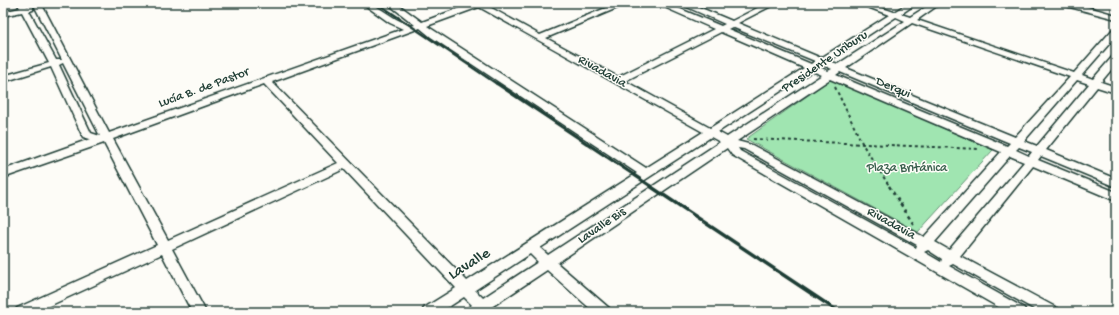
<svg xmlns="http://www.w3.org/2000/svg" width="1119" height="315" font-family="'Gochi Hand',sans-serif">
<rect width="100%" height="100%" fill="#fdfcf7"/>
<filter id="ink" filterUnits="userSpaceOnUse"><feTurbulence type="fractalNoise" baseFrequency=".025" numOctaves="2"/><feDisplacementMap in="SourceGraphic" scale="8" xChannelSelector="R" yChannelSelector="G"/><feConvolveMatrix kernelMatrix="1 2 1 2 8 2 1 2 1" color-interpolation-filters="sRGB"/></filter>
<g filter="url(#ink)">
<polygon fill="#a0e5b1" stroke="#609172" points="831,79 993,150 918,232 746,139"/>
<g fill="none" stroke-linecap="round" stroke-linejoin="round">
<defs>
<g id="minor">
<path d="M17,3h8l2,3h6v4l-4,1 27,49h6l-29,-57h8l68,130 294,-104 -13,-6 -28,-20h9l25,16 14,7 5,-1 -28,-22h9l26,19 51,-19h14l-1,2 54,30 78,-32h11l-83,35 72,39 96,-48 -59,-26h11l55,23 4,-2 -47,-21h11l43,18 35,-18h10l-39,20 83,35 68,-43 -32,-12h11l26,9 14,-9h9l-16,11 9,3 22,-14h9l-24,17 157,53 39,-44h3v7l-34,39 11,4 20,-23 3,-1v9l-15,18 15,5v6l-19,-6 -51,63 70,29v8l-75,-31 -3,4 78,32v9l-83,-35 -73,90 97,52 2,4h-20l-86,-48 -4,2 75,42 2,4h-19l-275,-157 -5,-7 -170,115 52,45 2,4h-17l-47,-42 -63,42h-18l2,-4 4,-3 -8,-8 -23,15h-19l2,-4 32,-20 -112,-119 -172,80 34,63h-14l-30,-58 -126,58h-21l2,-4 140,-63 -53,-102 -101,35v-8l87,-31 -7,-2 -1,-2 -31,-68 -48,15v-6l46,-13 -27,-51 -19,4v-4l17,-4zM479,7l224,125 -57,36 -219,-142zM896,17l9,4 -67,43 -9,-3zM912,23l158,54 -55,60 -169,-69zM732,27l83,34 -4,3 -83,-35zM420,28l11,9 206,136 -170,108 -195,-199zM721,32l83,36 -94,60 -85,-47zM63,63l34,67 3,6 -9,-3 -32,-68zM823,65l9,4 -4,2 -9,-4zM812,71l10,4 -95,62 -9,-5zM840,72l170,71 -3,3 -171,-71zM830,79l171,73 -77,85 -172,-92 -15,-4zM1077,80l12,4 -52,62 -13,-5zM264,84l74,79 -170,77 -55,-101zM711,137l9,5 -172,113 -8,-7zM1019,147l13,5 -3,4 -13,-6zM738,148l6,1 173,96 -1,3 -176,-97zM1010,156l14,6 -75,88 -14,-8zM928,250l14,9 -1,3 -17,-10zM530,254l8,8 -55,36 -8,-8z"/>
<polygon points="1061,3 1074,3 1116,15 1116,19 1062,5"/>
</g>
</defs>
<use href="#minor" stroke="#1f3d34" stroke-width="3"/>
<g stroke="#1f3d34" stroke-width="2" stroke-dasharray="3 3" stroke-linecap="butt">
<polyline points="835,87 863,145 890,187"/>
<polyline points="753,139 979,149"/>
</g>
<polyline stroke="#1f3d34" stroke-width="2.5" stroke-dasharray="3.5 3.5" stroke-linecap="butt" points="889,186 914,225"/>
<use href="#minor" fill="#fdfcf7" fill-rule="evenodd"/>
<polyline stroke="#1f3d34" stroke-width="2.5" points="377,3 497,84"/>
<polyline stroke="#1f3d34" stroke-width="3" points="496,83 652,187"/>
<polyline stroke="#1f3d34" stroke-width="3.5" points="650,186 839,312"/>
</g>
</g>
<g text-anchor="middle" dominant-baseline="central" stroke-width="3" stroke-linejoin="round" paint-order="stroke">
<g font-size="13" fill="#1f3d34" stroke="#fdfcf7">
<text transform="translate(825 62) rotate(-34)">Presidente Uriburu</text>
<text transform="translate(602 72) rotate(29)">Rivadavia</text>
<text transform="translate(204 88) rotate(-20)">Lucía B. de Pastor</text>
<text transform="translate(893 88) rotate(23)">Derqui</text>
<text transform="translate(891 224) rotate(29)">Rivadavia</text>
<text transform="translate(602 226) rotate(-34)">Lavalle Bis</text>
</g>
<g font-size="13" fill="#395f4d" stroke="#fdfcf7">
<text x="907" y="168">Plaza Británica</text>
</g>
<g font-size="16" fill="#1f3d34" stroke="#fdfcf7">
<text transform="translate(470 265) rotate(-32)">Lavalle</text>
</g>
</g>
<rect width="1119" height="315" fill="none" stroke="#fdfcf7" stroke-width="16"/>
<rect x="8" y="8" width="1103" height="299" fill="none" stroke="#1f3d34" stroke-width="1.5" filter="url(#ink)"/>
</svg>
